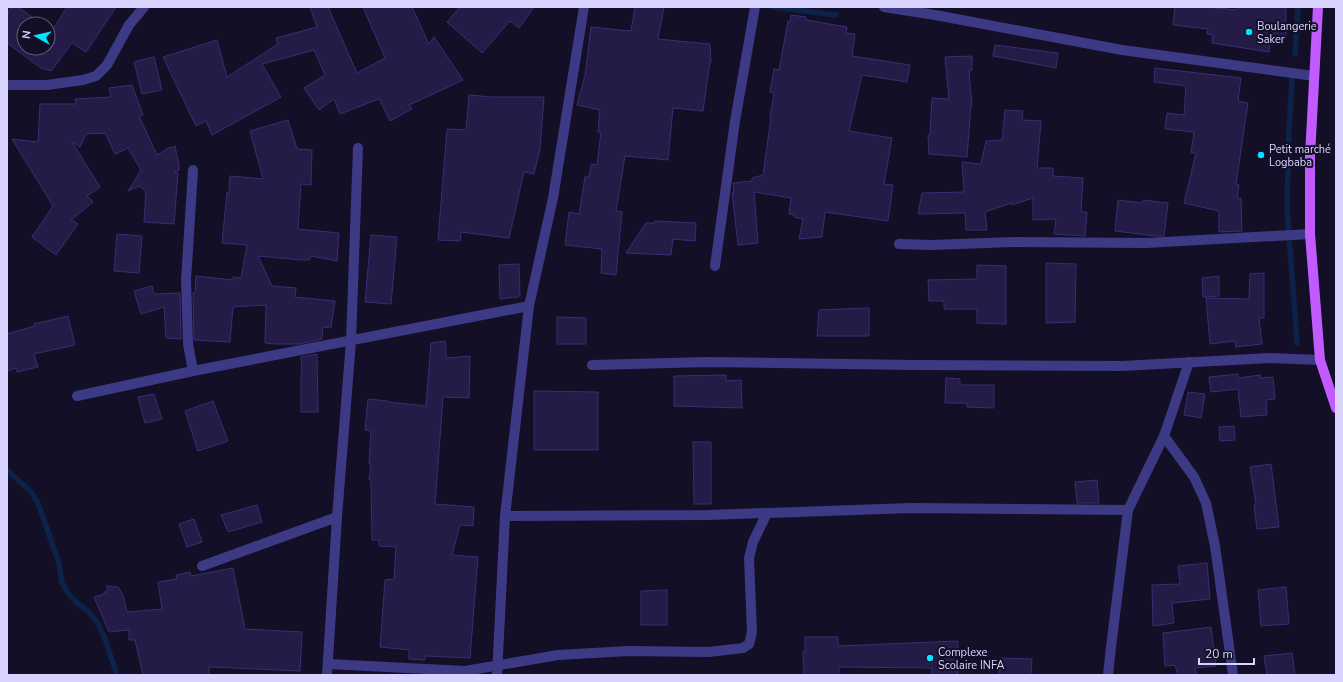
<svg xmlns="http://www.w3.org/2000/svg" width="1343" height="682" font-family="'Nunito Sans',sans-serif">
<rect width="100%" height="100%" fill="#130f26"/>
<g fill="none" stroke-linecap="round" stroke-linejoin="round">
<g stroke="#0c2248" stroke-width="5.5">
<polyline points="773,7 836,15"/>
<polyline points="1295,54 1298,7"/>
<polyline points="1292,80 1289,129 1287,208 1297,343"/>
<polyline points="7,470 31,492 38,503 59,563 62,583 67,592 76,602 88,611 96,620 105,639 117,675"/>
</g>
</g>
<g fill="#241b47" stroke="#3b2d73">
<polygon points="12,7 18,7 42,24 24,24 24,48 48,48 48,29 52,31 67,7 116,7 86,52 72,43 51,71 41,68 7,43 7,13"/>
<polygon points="310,7 328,7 357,73 385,58 363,7 412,7 429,44 434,37 463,80 409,105 412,109 390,121 379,99 340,114 334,99 319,110 304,88 325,75 314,50 262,64 281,97 212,135 206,121 196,126 163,57 217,40 227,77 278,44 276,38 317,27"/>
<polygon points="460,7 534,7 519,28 510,21 482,53 447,22"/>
<polygon points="635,7 664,7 658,39 710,44 711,62 710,62 703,111 673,108 668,160 625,156 616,211 622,212 616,275 601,273 602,249 565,245 569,212 579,214 585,177 589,177 591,164 597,165 601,132 598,132 600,110 577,105 585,75 591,27 631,31"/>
<polygon points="1175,7 1206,7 1237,10 1238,7 1286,7 1286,38 1270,37 1269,52 1212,43 1213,35 1207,34 1208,29 1173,25"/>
<polygon points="791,15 806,17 806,20 847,27 846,33 855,34 852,56 910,65 907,82 862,75 849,131 892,138 884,184 893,185 888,221 825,212 822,237 799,239 803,219 794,217 794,215 789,214 791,198 754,192 758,243 738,245 732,193 734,193 733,183 752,181 752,178 763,175 771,118 770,117 774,93 770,92 774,69 779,70 788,21 790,22"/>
<polygon points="995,45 1058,53 1056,68 993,56"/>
<polygon points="972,56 972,70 969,71 972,105 971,105 967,157 929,154 928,135 930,135 932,98 949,99 945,57"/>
<polygon points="154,57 162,90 142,94 134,62"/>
<polygon points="1155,68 1241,78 1238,101 1248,103 1236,184 1239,185 1237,198 1241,198 1242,231 1219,232 1219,211 1184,203 1196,153 1191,153 1194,132 1165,129 1167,113 1184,115 1186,86 1154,82"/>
<polygon points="132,85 143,115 139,116 157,155 170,147 171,148 175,146 179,165 179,170 174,172 178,173 174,224 144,222 146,191 139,186 128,191 141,170 128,148 115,154 105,133 86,134 80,147 72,142 100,187 87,196 93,202 71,220 78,224 56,255 32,237 53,206 12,139 38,142 40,104 76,104 75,99 111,97 109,88"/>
<polygon points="469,95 492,97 544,97 540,149 534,174 524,172 509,238 461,232 460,241 438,240 447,129 466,130"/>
<polygon points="1005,110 1023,111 1022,120 1041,121 1037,168 1053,168 1053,176 1083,178 1081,212 1087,212 1085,236 1054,234 1056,219 1033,220 1033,198 1012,205 1011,203 985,212 987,230 966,230 965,213 918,214 922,193 964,192 962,162 981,164 986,141 1002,140"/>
<polygon points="288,120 297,149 312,150 311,185 301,184 298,229 339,233 337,261 311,256 309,260 301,260 258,256 272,286 296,288 295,297 335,301 331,328 323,327 322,339 300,344 275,344 265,343 266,305 233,307 230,342 194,340 193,293 195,293 196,276 234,280 233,277 241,278 247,245 222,243 227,192 229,193 230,176 263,179 250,131"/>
<polygon points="1118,200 1143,203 1143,200 1168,203 1164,236 1155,236 1115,231"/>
<polygon points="655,221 696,223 695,241 673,239 671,255 626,253 646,223 655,223"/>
<polygon points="117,234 142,236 139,273 114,271"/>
<polygon points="371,235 397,237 391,304 365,302"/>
<polygon points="1046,263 1076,264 1075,322 1046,323"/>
<polygon points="519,264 520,296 518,296 518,297 500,299 499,265"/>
<polygon points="977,265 1006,266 1006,324 977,323 977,309 944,309 944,301 929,301 928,280 977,279"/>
<polygon points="1264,273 1264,318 1259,318 1262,344 1236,347 1235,341 1210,344 1206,298 1249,299 1250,274"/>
<polygon points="1219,276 1219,296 1203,297 1202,278"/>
<polygon points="152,286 154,294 180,293 181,339 166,338 164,307 141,314 134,291"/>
<polygon points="869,308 869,336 817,336 819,310"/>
<polygon points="68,316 75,345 34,354 38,367 17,372 16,368 7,371 7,334 35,326 34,324"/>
<polygon points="557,317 586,318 586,344 557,344"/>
<polygon points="445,341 446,349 446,358 470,356 469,398 443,397 435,504 474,507 473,526 460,525 452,555 478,557 470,658 425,656 425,660 409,659 409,650 380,647 385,580 394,579 396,547 379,546 379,540 372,540 371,480 369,480 371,464 369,464 371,431 365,430 368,399 388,401 389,402 426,406 431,343"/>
<polygon points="317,354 318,412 301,412 301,375 302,375 301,357"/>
<polygon points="1238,374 1238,378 1260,375 1261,378 1273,377 1275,399 1266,400 1267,415 1241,417 1238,389 1211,392 1209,377"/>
<polygon points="726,375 726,381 741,380 742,408 674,406 674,376"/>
<polygon points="946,378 960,379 960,385 994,385 994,408 967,407 967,403 945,403"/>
<polygon points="534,391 598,392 598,450 534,450"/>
<polygon points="1188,392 1205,394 1201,418 1184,415"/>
<polygon points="154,394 162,419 145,423 138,397"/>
<polygon points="213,401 228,441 198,451 185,411"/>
<polygon points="1234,426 1235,440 1220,441 1219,427"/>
<polygon points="693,442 711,442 711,504 694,504"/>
<polygon points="1271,464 1279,527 1257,529 1254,505 1256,504 1250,467"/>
<polygon points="1097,480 1099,503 1077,503 1075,482"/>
<polygon points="257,505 262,522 228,532 221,515"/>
<polygon points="194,519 202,542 187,547 179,524"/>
<polygon points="1207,563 1210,599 1172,603 1174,623 1153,626 1152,585 1180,584 1178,566"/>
<polygon points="233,568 245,629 302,632 300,671 209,667 209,675 143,675 135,640 129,640 129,630 109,632 94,597 104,594 104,592 107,592 107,586 118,587 123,595 127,612 162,609 158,582 177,579 176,575 190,572 191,576"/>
<polygon points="1286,587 1289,624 1261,626 1258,590"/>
<polygon points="667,590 667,625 641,625 641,591"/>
<polygon points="1211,627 1216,666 1195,668 1197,675 1178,675 1175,665 1165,666 1163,633"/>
<polygon points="805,637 838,637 838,646 958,641 958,675 932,675 932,668 839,667 839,675 804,675 803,652 805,652"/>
<polygon points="1292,653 1295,675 1267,675 1264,656"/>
<polygon points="1000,658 1032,659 1031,675 999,675"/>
</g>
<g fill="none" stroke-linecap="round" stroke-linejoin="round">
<g stroke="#3d3a85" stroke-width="10">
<polyline points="884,7 935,15 1122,50 1314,76"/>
<polyline points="7,85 47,85 83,80 96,76 107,65 129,25 144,7"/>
<polyline points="193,170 186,280 188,344 193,371"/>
<polyline points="899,244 931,245 1013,242 1146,243 1310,234"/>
<polyline points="715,266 735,121 755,7"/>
<polyline points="592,365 708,362 915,365 1122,366 1270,358 1320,360"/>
<polyline points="77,396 193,371 529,306"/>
<polyline points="1164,436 1194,477 1206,503 1215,546 1233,675"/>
<polyline points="505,516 708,515 911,508 1128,510"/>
<polyline points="202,566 337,517"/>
<polyline points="328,664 465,671 558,655 629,651 709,652 743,648 749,644 752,632 749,558 753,542 767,513"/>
<polyline points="327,675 337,517 351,341 358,148"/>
<polyline points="497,675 505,516 529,306 553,198 584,7"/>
<polyline points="1108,675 1111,647 1128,510 1164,436 1189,362"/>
</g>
<polyline stroke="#c25bff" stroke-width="10" points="1318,7 1310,156 1310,234 1320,360 1336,408"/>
</g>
<g fill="#00e5ff" stroke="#130f26" stroke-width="1.5">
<circle cx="1249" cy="32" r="4"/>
<circle cx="1261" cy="155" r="4"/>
<circle cx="930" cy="658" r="4"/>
</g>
<g text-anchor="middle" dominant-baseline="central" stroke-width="4" stroke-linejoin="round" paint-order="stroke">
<g font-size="11" fill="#d9d4ff" stroke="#130f26" text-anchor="start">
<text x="1257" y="26">Boulangerie<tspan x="1257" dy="13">Saker</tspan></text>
<text x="1269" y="149">Petit marché<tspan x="1269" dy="13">Logbaba</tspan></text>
<text x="938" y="652">Complexe<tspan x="938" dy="13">Scolaire INFA</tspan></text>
</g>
</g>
<rect width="1343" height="682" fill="none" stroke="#d9d4ff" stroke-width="16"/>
<g transform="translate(36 36) rotate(278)"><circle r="19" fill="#130f26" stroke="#625e7d"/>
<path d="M0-3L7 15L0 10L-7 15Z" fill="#00e5ff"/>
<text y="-6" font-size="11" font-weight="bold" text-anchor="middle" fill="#d9d4ff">N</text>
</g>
<path d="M1199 658v6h55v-6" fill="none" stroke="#d9d4ff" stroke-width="2"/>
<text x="1205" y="658" font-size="12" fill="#d9d4ff" stroke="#130f26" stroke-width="3" paint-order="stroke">20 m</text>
</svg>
